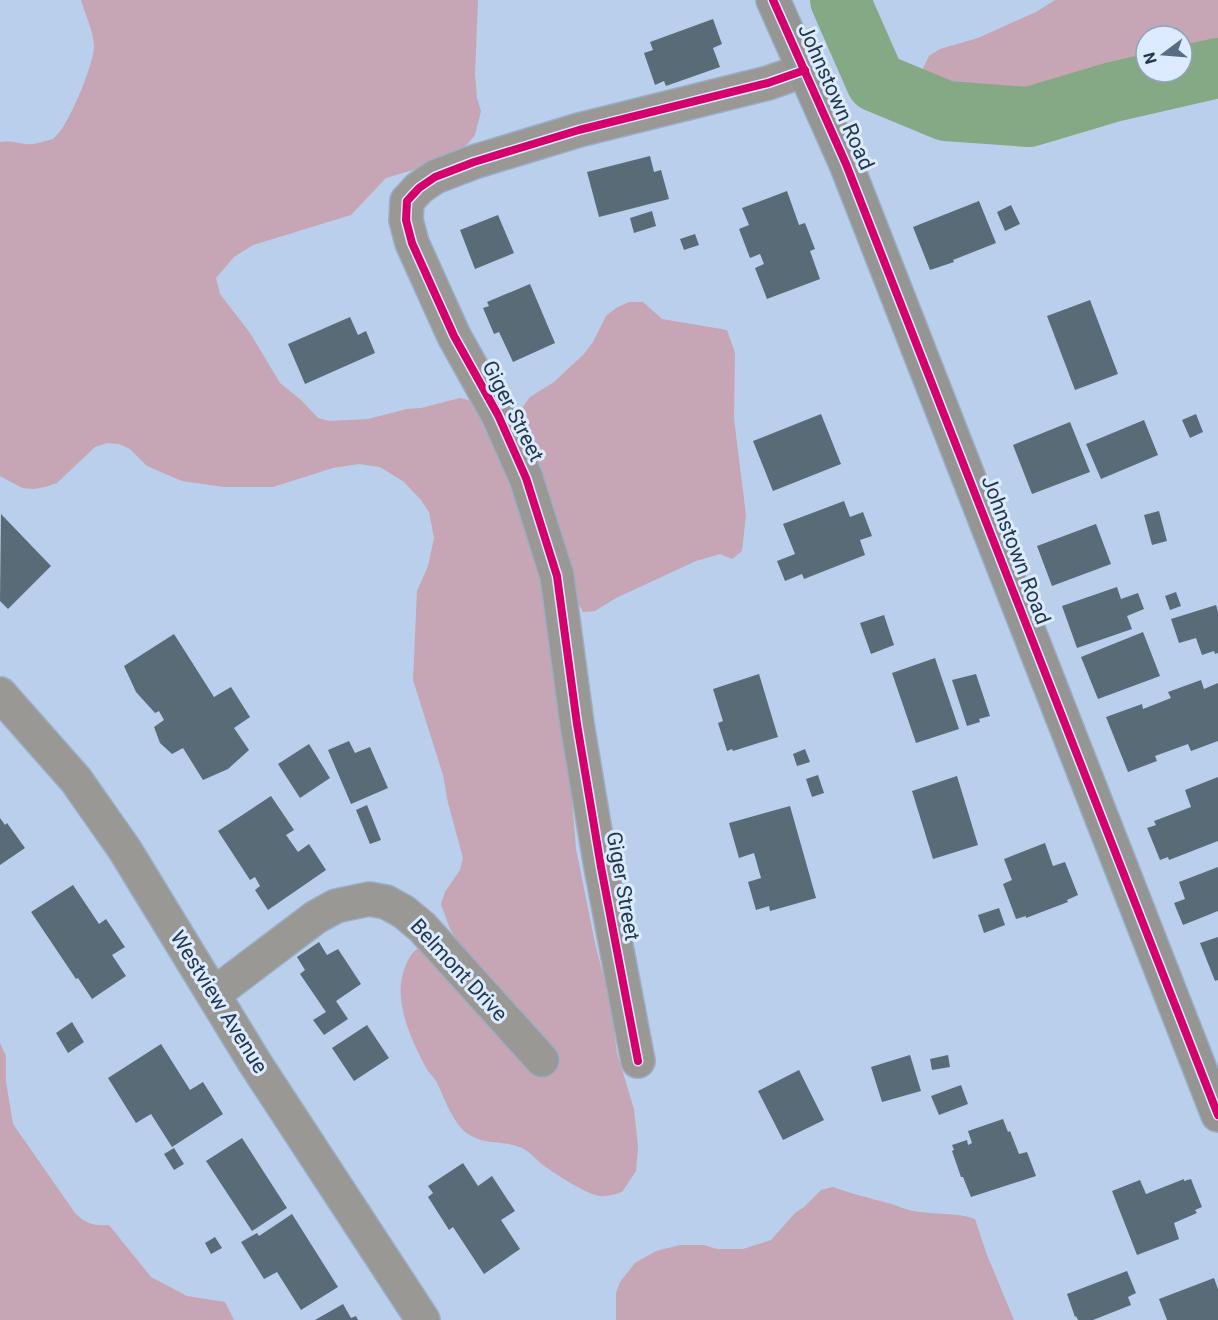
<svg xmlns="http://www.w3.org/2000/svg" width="1218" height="1320" font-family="Roboto,sans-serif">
<rect width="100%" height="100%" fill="#b9cfeb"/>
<g fill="#c6a5b4">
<path d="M81,0h397l-3,74 2,24 4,13 -6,24 -16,19 -10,5 -63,19 -35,37 -98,30 -19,12 -18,21 4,16 30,39 30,50 21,17 17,18 12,3 38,-2 39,-10 14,-1 39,-10 12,3 22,32 24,74 30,101 25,163 -1,29 4,49 19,94 16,63 6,47 17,56 4,38 -2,24 -14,21c-7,2 -15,5 -22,4 -13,-1 -46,-23 -57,-31 -7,-5 -12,-13 -21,-17 -20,-9 -42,-1 -60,-19 -12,-13 -18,-32 -26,-48 -3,-5 -8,-9 -11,-15 -14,-27 -32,-65 -21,-96 3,-8 6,-17 15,-22l11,4 27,-11 -7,-12 -9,-25 4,-12 15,-22 3,-12 -15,-55 -5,-28 -30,-95 4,-89 11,-25 6,-28 -5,-26 -8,-12 -17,-18 -24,-15 -21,-3 -26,4 -60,19h-49l-42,-6 -35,-15 -17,-17 -11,-5 -12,-1 -12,4 -38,36 -12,4 -11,2 -12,-1 -22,-12v-334c19,-3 23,7 45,-1 3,-1 7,-1 9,-3 14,-10 41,-76 40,-93 -1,-15 -9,-31 -13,-45z"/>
<polygon points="1055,0 1218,0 1218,43 1182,56 1182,36 1146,36 1146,70 1094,88 1010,109 984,106 933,90 926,79 923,68 929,56 940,49 978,38 1036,12"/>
<polygon points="629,302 643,302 662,319 727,330 735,353 734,419 746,515 742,551 732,559 720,554 696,561 616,598 595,611 583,612 577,601 558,521 539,468 528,445 521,419 522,408 530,397 554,382 584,354 593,342 606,316 616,308"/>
<path d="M0,1043l6,13v26l7,42 62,89c11,11 19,13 34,12l42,52 36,19 38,6 9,18h-234z"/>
<path d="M833,1187c19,7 36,11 55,16 9,2 17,7 26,8 20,4 42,1 61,8l12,36 27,65h-398v-27l4,-11 15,-19 21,-12 24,-6h24l13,4h26l28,-9 24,-27 9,-6 17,-17z"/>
</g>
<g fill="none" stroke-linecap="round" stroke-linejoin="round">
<polyline stroke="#85a885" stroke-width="60" points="840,0 876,82 946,111 1029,117 1113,92 1218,68"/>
</g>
<g fill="#5a6b78">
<polygon points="713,19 722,44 713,48 720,67 666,86 664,81 655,85 644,53 653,50 650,42"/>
<polygon points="650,156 654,172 661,170 669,199 599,217 587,172"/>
<polygon points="787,191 799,225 805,223 815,249 810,251 820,279 767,299 755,268 764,264 760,254 750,258 739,229 749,225 742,208"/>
<polygon points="979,201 996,243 953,260 954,262 930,270 913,227"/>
<polygon points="1011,205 1020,224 1005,231 997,212"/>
<polygon points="652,211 656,226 634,233 630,218"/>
<polygon points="498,215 514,253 475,269 460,230"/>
<polygon points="695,234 699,245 684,250 680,239"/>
<polygon points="530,284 555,343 513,362 499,332 494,334 483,308 489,306 487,302"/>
<polygon points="1090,300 1118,374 1075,390 1047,316"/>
<polygon points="350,317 358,335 366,331 375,353 305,384 288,344"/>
<polygon points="821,414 841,464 773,491 753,441"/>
<polygon points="1196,414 1203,432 1190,438 1182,420"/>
<polygon points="1144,420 1158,455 1101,479 1086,444"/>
<polygon points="1070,422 1090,472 1032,494 1013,445"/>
<polygon points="844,501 850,517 863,512 872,536 860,540 865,555 804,579 802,574 785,581 777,561 795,554 783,524"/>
<polygon points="1159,511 1167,541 1152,545 1144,515"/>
<polygon points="1,514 51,566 8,609 0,601"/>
<polygon points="1096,524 1111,564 1052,586 1037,546"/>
<polygon points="1117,587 1121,599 1138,593 1144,609 1127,616 1132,629 1077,648 1062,606"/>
<polygon points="1176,592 1181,606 1170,610 1165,596"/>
<polygon points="1216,605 1218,612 1218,653 1215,654 1214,651 1202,655 1196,638 1179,643 1171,619"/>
<polygon points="884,615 894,645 871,654 860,623"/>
<polygon points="1143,632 1160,676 1098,699 1081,657"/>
<polygon points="174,634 214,697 231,687 250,717 234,728 249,750 228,769 203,780 183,748 172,754 160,743 154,727 164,720 159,711 155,713 136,692 124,666"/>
<polygon points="935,658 959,729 916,743 892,673"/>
<polygon points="759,674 778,737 733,751 732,749 727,751 718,723 723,721 713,689"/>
<polygon points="976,674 990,716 979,719 980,722 967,726 952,680"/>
<polygon points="1201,680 1204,689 1218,683 1218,741 1191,751 1188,744 1155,756 1157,761 1128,772 1106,717 1142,704 1143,709 1171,698 1168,692"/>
<polygon points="349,741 355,753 370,747 388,788 351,804 328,750"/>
<polygon points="309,744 330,778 300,798 278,764"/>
<polygon points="805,749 810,762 797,766 793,754"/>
<polygon points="818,775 824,793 812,797 806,779"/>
<polygon points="957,776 978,845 933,859 912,791"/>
<polygon points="1218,777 1218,841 1169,860 1168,857 1160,860 1147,828 1156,825 1154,821 1191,807 1185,790"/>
<polygon points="271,796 294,830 286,835 298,852 309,844 326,870 268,910 255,890 260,886 255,877 250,880 218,831"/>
<polygon points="367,805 381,840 370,844 356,810"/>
<polygon points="790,806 816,898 770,911 769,906 756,910 748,882 761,878 754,853 739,858 729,823"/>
<polygon points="0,818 5,825 7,823 25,848 0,865"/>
<polygon points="1045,843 1053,866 1065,862 1078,895 1067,900 1068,902 1026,918 1026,916 1016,919 1003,884 1012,880 1004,859"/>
<polygon points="1218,867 1218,911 1183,925 1174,903 1185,899 1179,882"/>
<polygon points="73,885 99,924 106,919 125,947 112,955 126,976 92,999 78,978 76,979 31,912"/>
<polygon points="999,908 1005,925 984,933 978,915"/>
<polygon points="1218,937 1218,980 1215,981 1200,943"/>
<polygon points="319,942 327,955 338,949 361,984 336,1001 348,1019 324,1035 313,1020 326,1012 300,974 305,970 297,957"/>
<polygon points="72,1022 84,1042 68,1053 56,1033"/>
<polygon points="367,1025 389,1058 354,1081 332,1048"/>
<polygon points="161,1044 190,1090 203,1082 223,1114 172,1147 151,1114 136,1123 108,1078"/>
<polygon points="910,1055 921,1091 882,1102 871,1067"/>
<polygon points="948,1055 950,1067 932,1070 930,1059"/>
<polygon points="799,1070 824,1120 783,1140 758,1091"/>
<polygon points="961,1085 968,1104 939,1115 931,1096"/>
<polygon points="1003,1119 1008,1132 1010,1131 1019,1154 1027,1152 1036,1176 971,1197 963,1177 961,1177 952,1151 954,1150 952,1145 967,1140 968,1145 972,1143 968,1131"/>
<polygon points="242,1138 287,1208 252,1231 206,1161"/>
<polygon points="174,1148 184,1164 174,1170 164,1154"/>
<polygon points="463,1163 478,1186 492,1176 515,1211 501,1220 520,1249 484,1274 453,1227 449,1230 428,1197 433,1193 428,1186"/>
<polygon points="1184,1179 1184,1181 1191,1179 1202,1207 1195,1210 1197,1213 1174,1223 1179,1239 1137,1255 1112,1191 1140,1180 1146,1194"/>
<polygon points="292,1214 338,1287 301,1310 277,1272 264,1279 241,1242 257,1233 259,1236"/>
<polygon points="215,1237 222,1248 211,1254 205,1243"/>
<polygon points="1127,1271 1136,1293 1128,1297 1131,1305 1093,1320 1078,1320 1076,1316 1075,1317 1067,1294"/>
<polygon points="1214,1278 1218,1289 1218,1320 1167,1320 1159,1299"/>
<polygon points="343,1304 351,1318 356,1316 358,1320 315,1320"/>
</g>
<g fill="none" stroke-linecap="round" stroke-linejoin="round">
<defs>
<g id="street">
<polyline points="0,694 76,780 125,850 255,1063 423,1320"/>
<polyline points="214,994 316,917 336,906 369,899 386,902 404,912 422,927 542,1060"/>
<polyline points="638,1061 601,867 577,724 557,576 526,478 498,415 454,336 412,243 406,220 407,201 419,188 435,177 474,162 579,130 768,83 805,70"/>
</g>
<polyline id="secondary" points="773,0 846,164 1218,1115"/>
</defs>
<use href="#street" stroke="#9caec5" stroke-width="36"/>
<use href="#secondary" stroke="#9caec5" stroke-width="36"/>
<use href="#street" stroke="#9a9894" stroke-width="33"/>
<use href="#secondary" stroke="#959693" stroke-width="33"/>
<defs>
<g id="cycleway">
<polyline points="773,0 846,164 1218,1115"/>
<polyline points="638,1061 601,867 577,724 557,576 526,478 498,415 454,336 412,243 406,220 407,201 419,188 435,177 474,162 579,130 768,83 805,70"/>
</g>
</defs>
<use href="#cycleway" stroke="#dcebff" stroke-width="11"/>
<use href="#cycleway" stroke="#d6006c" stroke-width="8"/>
</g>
<g text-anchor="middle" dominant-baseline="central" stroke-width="6" stroke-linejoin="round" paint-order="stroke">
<g font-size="21" fill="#243751" stroke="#dcebff">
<text transform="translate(836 97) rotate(66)">Johnstown Road</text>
<text transform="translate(513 411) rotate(63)">Giger Street</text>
<text transform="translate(1016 550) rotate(69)">Johnstown Road</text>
<text transform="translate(623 886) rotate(80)">Giger Street</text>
<text transform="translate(459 970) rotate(47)">Belmont Drive</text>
<text transform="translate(219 1002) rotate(58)">Westview Avenue</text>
</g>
</g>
<g transform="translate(1164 54) rotate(254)"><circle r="28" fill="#dcebff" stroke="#92a3b9" stroke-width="1.5"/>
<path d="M0-4.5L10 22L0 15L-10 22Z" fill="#586c87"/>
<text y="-9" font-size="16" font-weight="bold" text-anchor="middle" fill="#243751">N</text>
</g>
</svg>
